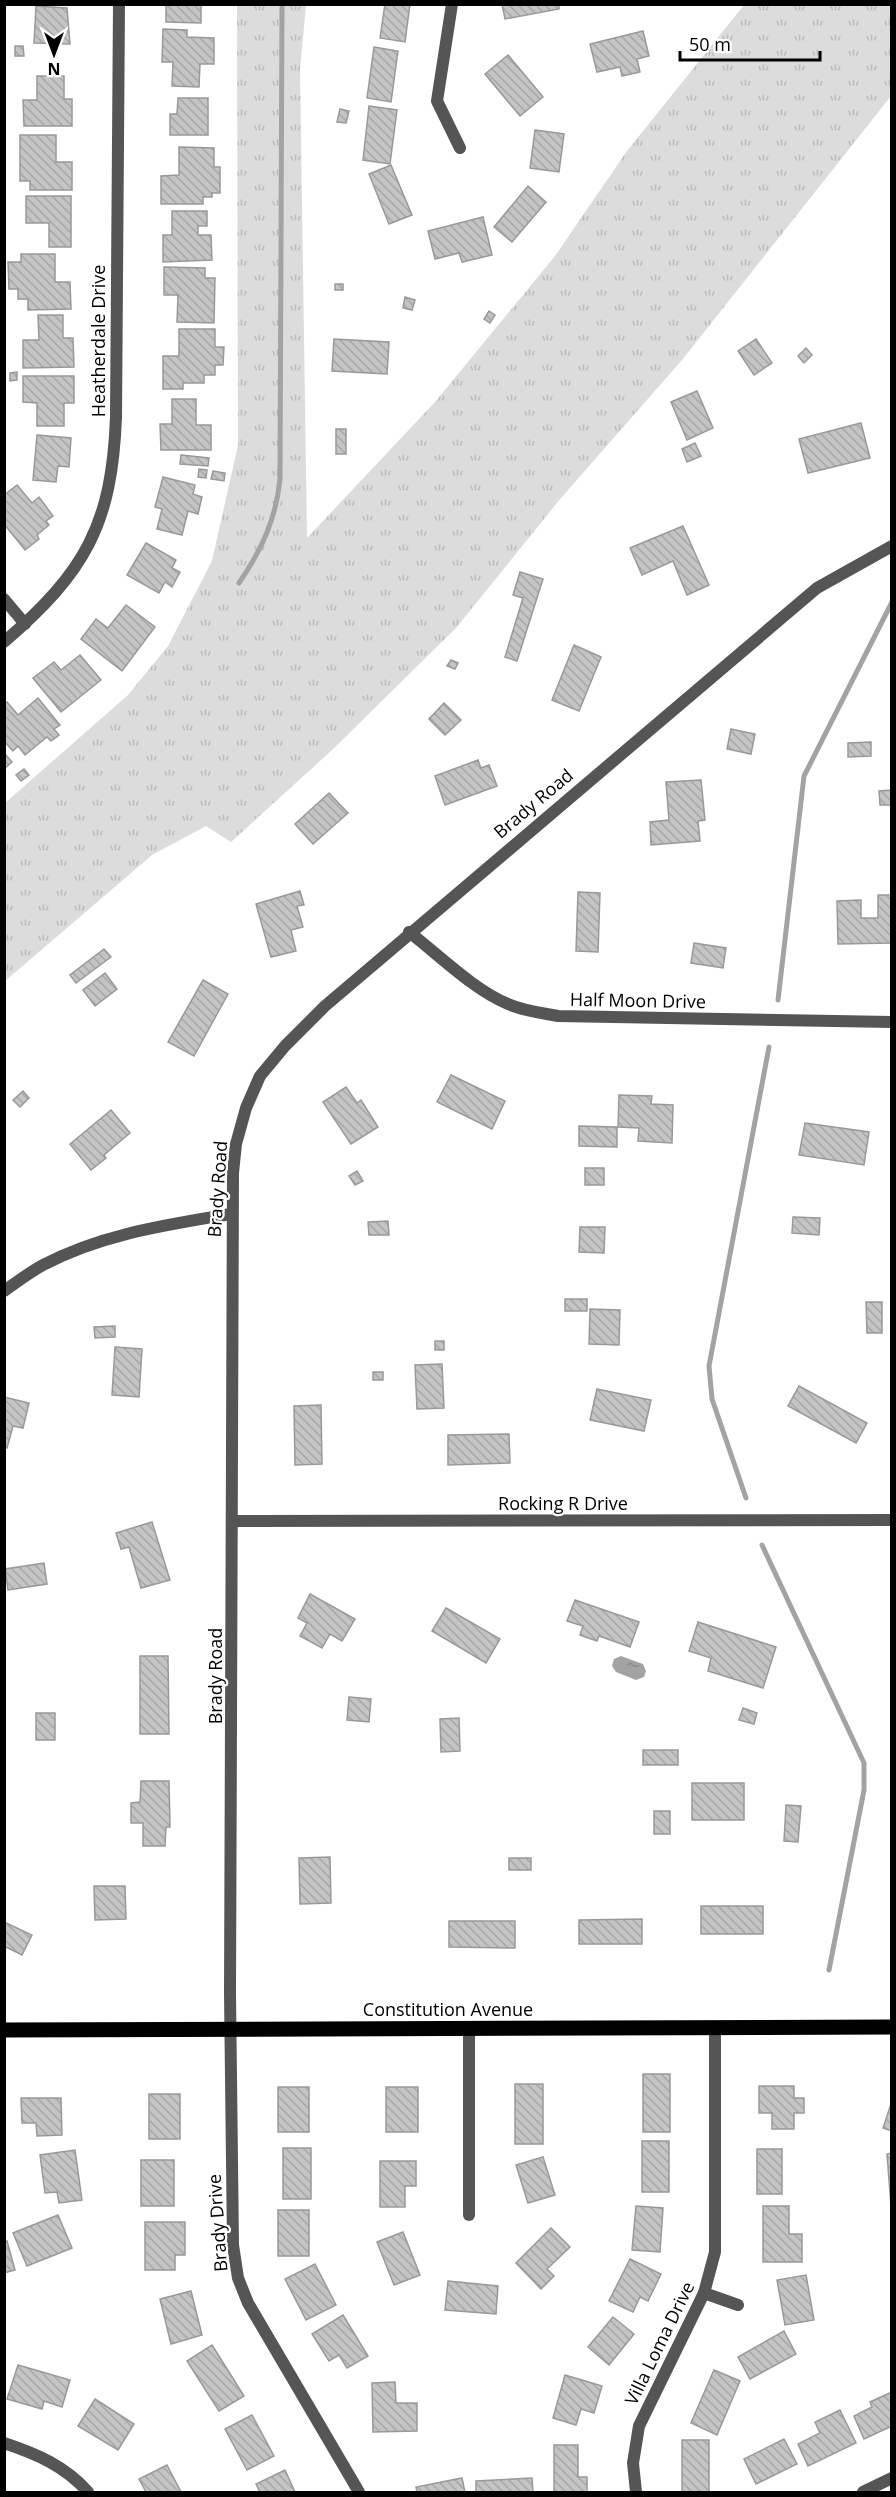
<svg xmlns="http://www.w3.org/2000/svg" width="896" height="2497" font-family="'Open Sans',sans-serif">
<defs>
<pattern id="grass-tufts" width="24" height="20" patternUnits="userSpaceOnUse" patternTransform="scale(1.5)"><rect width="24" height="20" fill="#dcdcdc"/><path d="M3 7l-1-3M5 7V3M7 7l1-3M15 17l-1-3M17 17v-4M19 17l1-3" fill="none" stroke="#bbb"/></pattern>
<pattern id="water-ripples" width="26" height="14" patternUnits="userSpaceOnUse" patternTransform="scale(1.5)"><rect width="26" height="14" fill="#a3a3a3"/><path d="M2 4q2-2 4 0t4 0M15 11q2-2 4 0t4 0" fill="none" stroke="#8b8b8b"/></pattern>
<pattern id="building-back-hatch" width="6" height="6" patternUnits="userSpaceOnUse" patternTransform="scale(1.5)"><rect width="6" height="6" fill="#c4c4c4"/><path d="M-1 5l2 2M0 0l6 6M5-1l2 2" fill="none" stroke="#a7a7a7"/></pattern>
</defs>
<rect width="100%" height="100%" fill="#fff"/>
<polygon fill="url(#grass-tufts)" points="237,5 306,5 300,70 307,538 435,402 555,256 627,151 744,5 891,5 891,96 682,360 561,498 456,628 331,751 231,842 206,826 152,855 5,981 5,803 128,695 168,646 212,561 238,445"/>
<polygon fill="url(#water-ripples)" points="621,1656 643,1664 646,1671 644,1677 636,1680 616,1672 612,1666 614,1659"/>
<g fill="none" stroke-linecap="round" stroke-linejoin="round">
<g stroke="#a3a3a3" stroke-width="5">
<path d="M239,583c23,-34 37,-64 41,-104l2,-475"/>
<polyline points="778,1000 804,776 892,602"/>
<polyline points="746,1498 712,1399 709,1366 769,1047"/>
<polyline points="762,1545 864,1763 864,1790 829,1970"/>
</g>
</g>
<g fill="url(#building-back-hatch)" stroke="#999" stroke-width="1.5">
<polygon points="166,4 201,4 201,23 166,22"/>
<polygon points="385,4 410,4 405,42 380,38"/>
<polygon points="502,4 559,4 559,9 505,19"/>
<polygon points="36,6 67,8 70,44 34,43"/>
<polygon points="163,29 187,30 187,37 214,38 214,64 200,64 199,87 172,86 173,62 162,62"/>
<polygon points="643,31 649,56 637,59 640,72 622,76 620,67 597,72 590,44"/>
<polygon points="15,46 23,46 24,56 15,56"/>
<polygon points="374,47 398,51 391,102 367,98"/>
<polygon points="508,55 543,97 520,116 485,74"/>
<polygon points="37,76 64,76 64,99 72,99 72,126 24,126 23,100 37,100"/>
<polygon points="178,98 208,98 208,135 170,135 170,114 177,114"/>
<polygon points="369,106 397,110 390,164 363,160"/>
<polygon points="340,109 349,111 346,123 337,122"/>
<polygon points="535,130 564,134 559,172 530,168"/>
<polygon points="20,135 56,135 56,162 72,162 72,190 30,190 30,181 20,181"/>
<polygon points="179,147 214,148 214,167 220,167 220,193 212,193 212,197 203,197 203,204 161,204 161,176 179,175"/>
<polygon points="391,165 412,215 389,224 369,174"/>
<polygon points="528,186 546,202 512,242 494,227"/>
<polygon points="26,196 71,196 71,247 49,247 49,223 26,223"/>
<polygon points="172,211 207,211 207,226 198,226 198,235 211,235 212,260 163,262 163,235 172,235"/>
<polygon points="483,217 492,255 462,262 459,253 435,259 428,231"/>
<polygon points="21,254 55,254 55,282 70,282 71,309 28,310 28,299 18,299 18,289 9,289 8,262 21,262"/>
<polygon points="164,267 205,268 205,278 215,278 214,323 177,322 178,295 164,295"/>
<rect x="335" y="284" width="8" height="6"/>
<polygon points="405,297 415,300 412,310 403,308"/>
<polygon points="489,311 495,315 490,323 484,319"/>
<polygon points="38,315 63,315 63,338 73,338 74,367 23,368 23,340 39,340"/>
<polygon points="179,329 215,329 215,347 224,347 223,365 215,365 215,375 204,375 204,383 183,383 183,389 163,389 163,356 179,356"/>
<polygon points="334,339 389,342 387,374 332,371"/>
<polygon points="756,339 772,363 754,375 738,351"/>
<polygon points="806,348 812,355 804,363 798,356"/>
<polygon points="17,372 17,380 10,381 10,373"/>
<polygon points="23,376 74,376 74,403 64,403 64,426 37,426 37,403 23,402"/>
<polygon points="697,391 713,428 687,440 671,402"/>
<polygon points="172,399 196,399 196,425 211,425 211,450 161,450 160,424 172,424"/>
<polygon points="861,423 870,458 808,473 799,439"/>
<rect x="336" y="429" width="10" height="25"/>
<polygon points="37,435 71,438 69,467 58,466 56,482 33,480"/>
<polygon points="695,443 701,456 687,462 682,449"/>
<polygon points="181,455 209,458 208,466 180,464"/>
<polygon points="199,469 207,470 206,478 198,477"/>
<polygon points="213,471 225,473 224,481 211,479"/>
<polygon points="163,477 195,485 193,494 202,497 198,514 188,511 182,535 157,529 162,509 155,507"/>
<polygon points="17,485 32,503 39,497 53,516 46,521 49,525 37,535 39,539 25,550 4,524 4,495"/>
<polygon points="683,526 709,585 687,595 673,561 642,575 630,548"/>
<polygon points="146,543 176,560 172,568 180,572 172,587 165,582 159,593 127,575"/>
<polygon points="520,572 543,579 517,661 505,657 523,598 513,595"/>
<polygon points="126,605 155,627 122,671 81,639 96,619 108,628"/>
<polygon points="574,645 601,657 579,711 552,700"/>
<polygon points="80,655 101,680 61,712 33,678 54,662 61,670"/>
<polygon points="451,660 458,663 455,669 447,666"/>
<polygon points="38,698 60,725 54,729 59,735 51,741 47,737 25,755 18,746 13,751 4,741 4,704 7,702 18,715"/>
<polygon points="444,703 461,720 445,735 429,719"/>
<polygon points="731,729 755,734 751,754 727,749"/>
<polygon points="871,742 871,756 848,757 848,743"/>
<polygon points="4,753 12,762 4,769"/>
<polygon points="478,760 481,768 489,765 497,786 445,805 435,776"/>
<polygon points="24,769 29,775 21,781 16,775"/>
<polygon points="701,780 705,820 698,821 700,841 651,845 650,822 669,820 666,782"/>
<polygon points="892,790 892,805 880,805 879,791"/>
<polygon points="329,793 348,813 313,844 295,824"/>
<polygon points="300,891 304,905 297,906 303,927 291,930 296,951 271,957 256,904"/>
<polygon points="578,892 600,893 598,952 576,951"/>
<polygon points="878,895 892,895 892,943 838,944 837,901 861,900 861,918 878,918"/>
<polygon points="694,943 726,948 723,968 691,963"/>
<polygon points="104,949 111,957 76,983 70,975"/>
<polygon points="105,973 117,989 95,1006 83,990"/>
<polygon points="203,980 228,994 194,1056 168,1042"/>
<polygon points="451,1075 505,1101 492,1129 437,1102"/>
<polygon points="346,1087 357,1103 361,1100 378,1127 351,1144 323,1102"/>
<polygon points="23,1091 29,1098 20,1107 13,1100"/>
<polygon points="619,1095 652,1096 651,1104 673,1105 672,1143 638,1141 639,1128 618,1127"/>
<polygon points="111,1110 130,1133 104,1155 106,1158 91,1170 70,1144"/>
<polygon points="805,1123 869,1132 864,1165 799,1155"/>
<polygon points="579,1126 617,1127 617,1147 579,1146"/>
<rect x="585" y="1168" width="19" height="17"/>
<polygon points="357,1171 363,1181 355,1185 349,1176"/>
<polygon points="793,1217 820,1218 819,1235 792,1233"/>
<polygon points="388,1221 389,1235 369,1235 368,1222"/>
<polygon points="580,1227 605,1227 604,1253 579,1252"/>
<rect x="565" y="1299" width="22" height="12"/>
<polygon points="866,1302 882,1302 882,1333 867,1333"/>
<polygon points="590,1309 620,1310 619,1345 589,1344"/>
<polygon points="115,1326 115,1337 95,1338 94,1327"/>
<rect x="435" y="1341" width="9" height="9"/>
<polygon points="115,1347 142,1349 139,1397 112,1395"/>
<polygon points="442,1364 444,1408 417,1409 415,1365"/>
<rect x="373" y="1372" width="10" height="8"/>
<polygon points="799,1386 867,1423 856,1443 788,1406"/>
<polygon points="597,1389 651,1400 644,1431 590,1420"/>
<polygon points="4,1397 29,1403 23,1428 13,1426 7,1448 4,1447"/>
<polygon points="321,1405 322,1464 295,1465 294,1406"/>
<polygon points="509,1434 510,1463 448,1465 448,1435"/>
<polygon points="152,1522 170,1580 141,1588 129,1547 121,1549 116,1533"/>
<polygon points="44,1563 47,1584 8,1590 5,1569"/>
<polygon points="310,1594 355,1619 342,1641 330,1634 322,1648 300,1636 307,1623 298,1618"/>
<polygon points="575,1600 639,1622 630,1647 599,1636 597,1641 580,1635 583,1626 567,1621"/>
<polygon points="446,1608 500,1639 486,1663 432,1631"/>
<polygon points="698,1622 776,1647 763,1688 708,1671 711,1658 689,1651"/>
<polygon points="140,1656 168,1656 169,1734 140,1734"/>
<polygon points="349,1697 371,1699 369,1722 347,1720"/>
<polygon points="743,1708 757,1713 754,1724 739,1720"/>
<rect x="36" y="1713" width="19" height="27"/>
<polygon points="459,1718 460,1751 441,1752 440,1719"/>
<rect x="643" y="1750" width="35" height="15"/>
<polygon points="141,1781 169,1781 170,1827 166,1827 165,1846 143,1846 143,1823 131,1823 131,1803 140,1802"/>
<rect x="692" y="1783" width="52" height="37"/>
<polygon points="786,1805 801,1806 798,1842 784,1841"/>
<rect x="654" y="1811" width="16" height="23"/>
<polygon points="330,1857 331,1903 300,1904 299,1858"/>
<rect x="509" y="1858" width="22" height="12"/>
<polygon points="94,1886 125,1886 126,1919 95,1920"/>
<rect x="701" y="1906" width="62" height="28"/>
<polygon points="642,1919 642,1944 579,1944 579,1920"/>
<polygon points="449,1921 515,1921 515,1948 449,1947"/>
<polygon points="4,1922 32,1935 22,1955 6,1947 4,1950"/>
<rect x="643" y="2074" width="27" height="58"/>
<rect x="515" y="2084" width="28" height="60"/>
<polygon points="759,2086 794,2086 794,2098 804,2098 804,2113 794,2113 794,2129 772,2129 772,2113 759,2113"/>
<rect x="278" y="2087" width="31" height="45"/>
<rect x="386" y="2087" width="32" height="45"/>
<rect x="149" y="2094" width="31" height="45"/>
<polygon points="21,2098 61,2098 62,2135 37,2136 36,2123 22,2123"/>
<polygon points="892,2101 892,2131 883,2128"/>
<rect x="642" y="2141" width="27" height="51"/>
<rect x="283" y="2148" width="28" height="51"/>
<rect x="757" y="2149" width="25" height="45"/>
<polygon points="75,2150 82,2200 59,2203 57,2192 45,2193 40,2155"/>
<polygon points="892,2153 892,2206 891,2206 887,2154"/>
<polygon points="543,2157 555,2195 528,2203 516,2165"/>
<rect x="141" y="2160" width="33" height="46"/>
<polygon points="380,2161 416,2161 416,2186 405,2186 405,2207 380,2207"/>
<polygon points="636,2206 663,2208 660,2252 632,2250"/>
<polygon points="763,2206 789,2206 789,2234 802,2234 802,2262 763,2262"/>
<rect x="278" y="2210" width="31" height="46"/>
<polygon points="58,2215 72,2248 27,2266 13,2233"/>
<polygon points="145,2222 185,2222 185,2255 175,2255 175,2270 145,2270"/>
<polygon points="551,2228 570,2247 547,2269 554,2276 541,2289 516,2263"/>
<polygon points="403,2232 420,2275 394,2285 377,2242"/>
<polygon points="7,2241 15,2270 4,2273 4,2242"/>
<polygon points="630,2259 661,2274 648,2301 640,2297 633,2312 609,2301"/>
<polygon points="315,2264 336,2305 306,2320 285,2279"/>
<polygon points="806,2275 814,2320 785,2325 777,2280"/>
<polygon points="448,2281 498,2286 496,2314 445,2310"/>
<polygon points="191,2291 202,2335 171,2344 160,2299"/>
<polygon points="343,2315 368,2356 347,2368 339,2355 329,2361 312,2334"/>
<polygon points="613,2317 634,2334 609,2365 588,2347"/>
<polygon points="784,2331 796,2354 750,2379 738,2357"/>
<polygon points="212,2345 244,2396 219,2411 187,2361"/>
<polygon points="18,2365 70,2380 62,2407 44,2401 42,2409 7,2399"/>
<polygon points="714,2370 740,2381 717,2435 691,2423"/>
<polygon points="565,2375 602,2386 594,2413 581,2409 576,2425 553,2418"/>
<polygon points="395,2382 396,2403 417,2403 417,2431 373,2432 372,2383"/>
<polygon points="892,2392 892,2426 864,2439 854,2416 872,2407 870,2402"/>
<polygon points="95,2399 134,2424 118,2450 78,2426"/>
<polygon points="840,2410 856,2443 808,2466 798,2444 820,2433 815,2422"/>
<polygon points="252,2415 274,2456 247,2470 225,2429"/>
<polygon points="784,2439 797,2464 756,2484 744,2459"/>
<rect x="682" y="2440" width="27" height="52"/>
<polygon points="554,2445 578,2445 578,2477 587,2477 587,2492 554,2492"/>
<polygon points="167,2465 181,2492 146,2492 139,2479"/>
<polygon points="285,2470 295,2492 260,2492 256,2484"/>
<polygon points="462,2478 465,2492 417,2492 416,2487"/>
<polygon points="532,2478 533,2492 476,2492 476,2481"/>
</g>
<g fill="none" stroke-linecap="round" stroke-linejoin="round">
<g stroke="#555" stroke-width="12">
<polyline points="452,4 437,101 460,148"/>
<polyline points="4,599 25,624"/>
<path d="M4,642c81,-70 108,-117 112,-225l3,-413"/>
<path d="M409,932c30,23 65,58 99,72 16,7 34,9 50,12l334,6"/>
<path d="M4,1291c13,-9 26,-19 39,-26 59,-31 123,-40 188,-51"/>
<polyline points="234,1521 892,1520"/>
<polyline points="469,2028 469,2215"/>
<polyline points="704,2293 738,2305"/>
<path d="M4,2443c33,11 61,23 84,49"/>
<polyline points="359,2492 248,2303 238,2278 233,2245 230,1993 233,1173 236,1144 246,1108 260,1076 285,1046 325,1006 817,588 892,546"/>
<polyline points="636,2492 633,2463 639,2426 704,2293 715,2252 715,2028"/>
<polyline points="863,2492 892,2478"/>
</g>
<polyline stroke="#000" stroke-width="15" points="4,2030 892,2027"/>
</g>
<g text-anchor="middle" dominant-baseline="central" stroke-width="4.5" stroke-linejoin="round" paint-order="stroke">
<g font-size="18" fill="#000" stroke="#fff">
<text transform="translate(98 341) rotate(-90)">Heatherdale Drive</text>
<text transform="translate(533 803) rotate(-40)">Brady Road</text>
<text transform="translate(638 1000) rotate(1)">Half Moon Drive</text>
<text transform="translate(217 1189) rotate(-86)">Brady Road</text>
<text x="563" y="1503">Rocking R Drive</text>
<text transform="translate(215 1676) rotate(-90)">Brady Road</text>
<text x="448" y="2009">Constitution Avenue</text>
<text transform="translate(217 2223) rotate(-94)">Brady Drive</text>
<text transform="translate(659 2343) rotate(-64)">Villa Loma Drive</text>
</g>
</g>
<rect width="896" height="2497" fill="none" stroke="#000000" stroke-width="12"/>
<g transform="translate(54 54) rotate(180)" stroke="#ffffff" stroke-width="4.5" paint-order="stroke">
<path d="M0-4.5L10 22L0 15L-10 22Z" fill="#000000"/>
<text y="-9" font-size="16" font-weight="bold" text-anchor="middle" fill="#000000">N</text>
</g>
<path d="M680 51v9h140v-9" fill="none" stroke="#000000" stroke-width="3"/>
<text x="689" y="51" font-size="18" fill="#000000" stroke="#ffffff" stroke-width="4.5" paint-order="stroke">50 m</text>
</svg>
